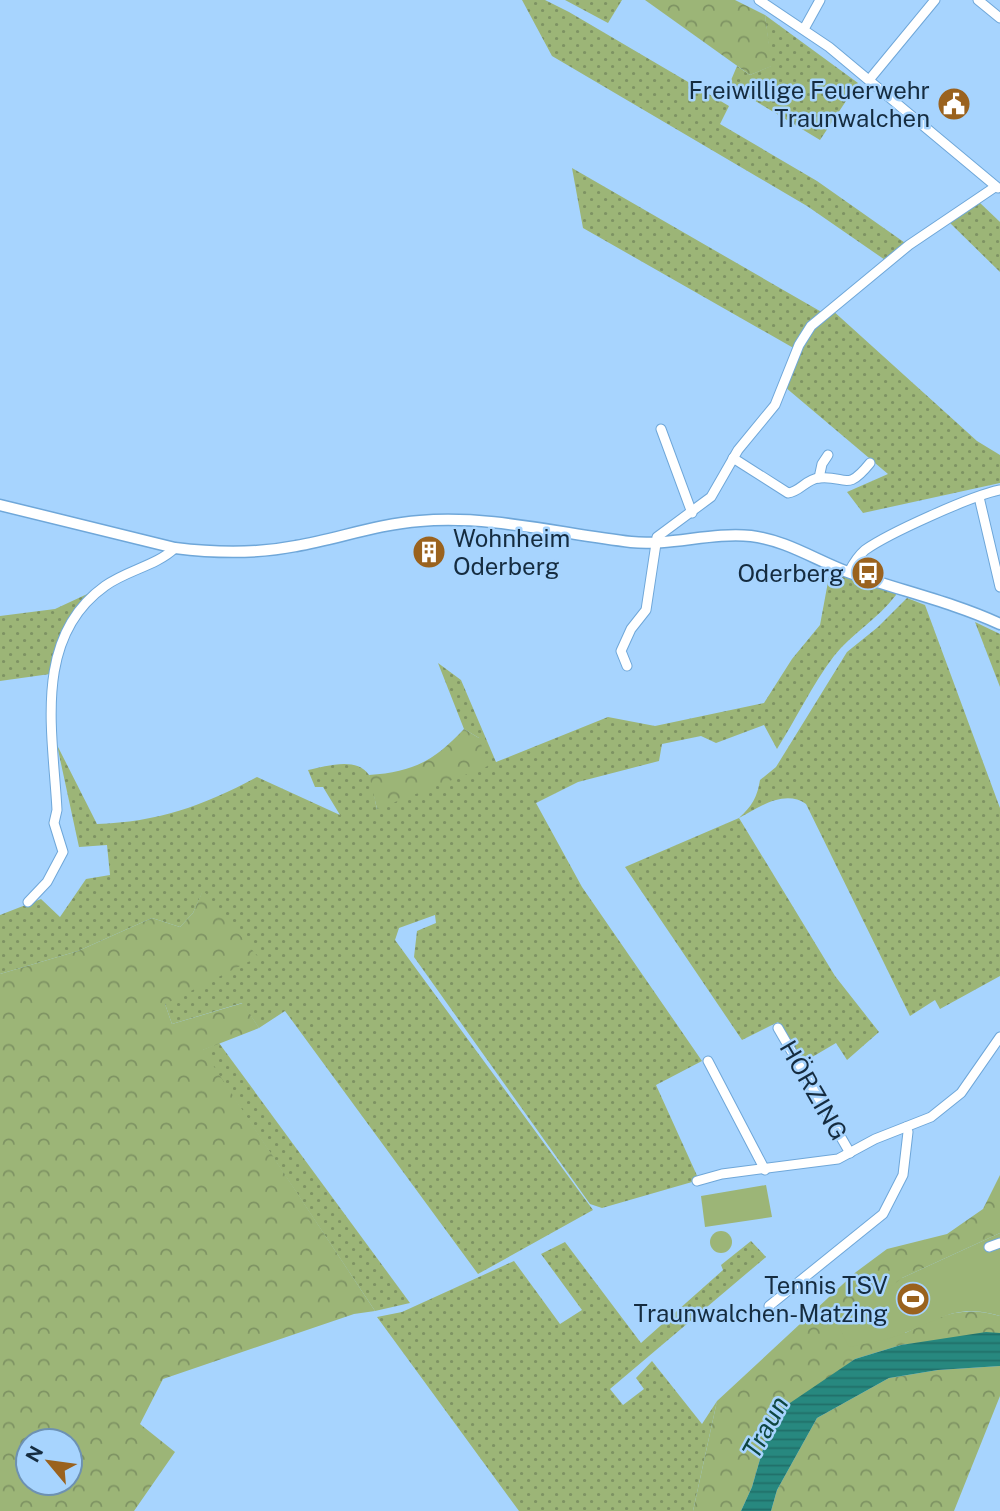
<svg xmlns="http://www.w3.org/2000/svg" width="1000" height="1511" font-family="'Public Sans',sans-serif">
<defs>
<pattern id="grass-dots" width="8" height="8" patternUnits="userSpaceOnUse" patternTransform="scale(1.75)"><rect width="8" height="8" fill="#9cb577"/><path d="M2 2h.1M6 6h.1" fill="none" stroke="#7e9363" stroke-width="1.8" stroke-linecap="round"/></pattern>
<pattern id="forest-crowns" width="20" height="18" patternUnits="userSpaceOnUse" patternTransform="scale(1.75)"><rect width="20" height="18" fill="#9cb577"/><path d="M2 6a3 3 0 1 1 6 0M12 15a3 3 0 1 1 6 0" fill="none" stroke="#7e9363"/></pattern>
<pattern id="water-rules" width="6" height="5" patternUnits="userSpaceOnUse" patternTransform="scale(1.75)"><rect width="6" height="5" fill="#27887f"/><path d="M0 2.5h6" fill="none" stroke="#206f69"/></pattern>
</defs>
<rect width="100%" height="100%" fill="#a7d4fe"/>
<g fill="url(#grass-dots)">
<polygon points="522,0 545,0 569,12 729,106 720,124 817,181 908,245 888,262 807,206 552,56"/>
<polygon points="565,0 622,0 608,23"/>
<polygon points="765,15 858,83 820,140 729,85 737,66 750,75 771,66"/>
<polygon points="572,168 825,314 831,309 977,441 1000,455 1000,483 863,513 847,492 888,474 785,387 797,350 583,228"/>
<polygon points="978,201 1000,222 1000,272 947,220"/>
<path d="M830,571l25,9 -1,4 8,3 3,-5 30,10 1,3c-18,24 -44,38 -62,61 -22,29 -38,63 -57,93l-13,-24 -48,18 -15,-7 -39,8 -3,17 -81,21 -42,21 46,84 120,174 -46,24 43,95 -97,28 -12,-4 -176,-247 3,-26 19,-8 -1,-8 -36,13 -4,12 198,270 -115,64 -193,-263 -26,17 -17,-25 -70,21 -7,-20 38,-113 -10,22 -13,14 -28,-9 -74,33 -78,23v-59l41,-16 19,18 26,-38 24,-4 -3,-30 -28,2 -22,-102 40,79c61,-2 106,-18 160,-47l83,38 -17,-28h-8l-7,-17c17,-3 48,-14 61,5 5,8 5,24 8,34l102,-71 -15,-9 -26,-66 23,17 35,82 112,-45 47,9 109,-23 28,-44 28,-34z"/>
<polygon points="98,589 62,634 50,674 0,681 0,616 55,609"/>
<path d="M907,598l18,7 75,203v168l-60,33 -5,-9 -25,16 -104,-212c-21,-15 -47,3 -67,14l96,158 44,56 -32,28 -11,-17 -34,20 -24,-41 -36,18 -117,-173 114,-49c13,-12 18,-20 21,-38l16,-13 71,-115 31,-25z"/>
<polygon points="975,622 1000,634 1000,687"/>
<polygon points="219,1043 410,1303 375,1311 202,1050"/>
<polygon points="751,1241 766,1257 610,1389 623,1405 644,1389 636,1378 652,1361 702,1424 717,1401 693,1511 519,1511 377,1317 402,1312 514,1261 560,1324 582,1310 541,1254 565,1242 641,1343 723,1270 721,1265"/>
</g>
<g fill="url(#forest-crowns)" fill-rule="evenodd">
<polygon points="645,0 735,0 765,15 772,66 750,75"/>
<path d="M464,729l15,9 9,28 -111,43 -8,-34c44,-3 65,-14 95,-46z"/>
<path d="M203,890l55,67 -93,47 7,20 71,-21 16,25 -56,22 172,261 -21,3 -191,65 -23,45 35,28 -41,59h-134v-537l78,-23 74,-33 28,9 13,-14zM28,1441h42v42h-42z"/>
<path d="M1000,1175v58l-98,45 3,55c35,-17 56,-28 95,-17v17l-99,12 -46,14 -76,56 -12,20 -15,52 -11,24h-48l24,-110 139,-129 31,-23 60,-15 36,-25z"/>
<polygon points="1000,1366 1000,1396 954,1511 771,1511 777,1490 817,1418 889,1378 938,1370"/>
</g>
<g fill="#9cb577">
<polygon points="766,1185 772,1217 705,1227 701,1196"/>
<circle cx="721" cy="1242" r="11"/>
<path d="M1000,1233v83c-43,-12 -55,1 -93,16 -18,8 -39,11 -58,15l-10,-20 63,-49z"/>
</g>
<polygon fill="url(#water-rules)" points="986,1332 1000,1333 1000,1366 938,1370 889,1378 817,1418 777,1490 771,1511 741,1511 752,1487 767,1435 784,1407 855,1359 901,1345"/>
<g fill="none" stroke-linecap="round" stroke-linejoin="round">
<defs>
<g id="minor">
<polyline points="759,0 829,47 998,188"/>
<polyline points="978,0 1000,18"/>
<polyline points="804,29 820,0"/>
<polyline points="869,80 935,0"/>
<polyline points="661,429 692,513"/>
<path d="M733,458l55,35c12,-1 18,-14 31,-15 27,-3 27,15 51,-15"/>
<polyline points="819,478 822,464 828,455"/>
<polyline points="979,497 1000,587"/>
<path d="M849,572c4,-8 9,-16 16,-22 24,-17 106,-54 135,-60"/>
<polyline points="627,666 621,651 631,629 646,610 657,537 711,497 738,450 775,405 799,345 811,326 909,245 995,187"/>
<path d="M28,902l19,-20 16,-30 -9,-29 3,-13c-4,-77 -25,-172 48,-224 22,-16 51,-20 70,-38"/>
<polyline points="778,1028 850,1153"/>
<polyline points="708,1061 765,1170"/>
<polyline points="697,1181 722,1174 838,1159 875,1139 931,1117 961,1093 1000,1037"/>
<polyline points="989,1247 1000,1243"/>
<polyline points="769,1306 883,1214 903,1175 908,1132 906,1127"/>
</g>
<path id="major" d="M0,505l175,43c40,5 81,6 121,-2 41,-7 82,-22 124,-25 71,-6 141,13 211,21 40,4 80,-10 120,-6 34,4 63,23 94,35 52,19 105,30 155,53"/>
</defs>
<use href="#minor" stroke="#6fa7d9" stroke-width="11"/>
<use href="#major" stroke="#6fa7d9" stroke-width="13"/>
<use href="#minor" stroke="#fff" stroke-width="9"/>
<use href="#major" stroke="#fff" stroke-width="10"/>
</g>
<defs>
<symbol id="civic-disc" viewBox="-11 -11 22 22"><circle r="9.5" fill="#9a621e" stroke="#a7d4fe"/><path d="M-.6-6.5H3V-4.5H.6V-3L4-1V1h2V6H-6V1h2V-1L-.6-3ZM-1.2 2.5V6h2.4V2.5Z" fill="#fff"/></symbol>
<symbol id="building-disc" viewBox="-11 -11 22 22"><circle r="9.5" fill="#9a621e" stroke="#a7d4fe"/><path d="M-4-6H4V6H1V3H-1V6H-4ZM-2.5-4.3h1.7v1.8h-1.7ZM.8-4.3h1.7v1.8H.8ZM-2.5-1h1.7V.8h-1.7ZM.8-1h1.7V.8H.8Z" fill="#fff"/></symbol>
<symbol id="bus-disc" viewBox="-11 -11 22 22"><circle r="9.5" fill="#9a621e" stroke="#a7d4fe"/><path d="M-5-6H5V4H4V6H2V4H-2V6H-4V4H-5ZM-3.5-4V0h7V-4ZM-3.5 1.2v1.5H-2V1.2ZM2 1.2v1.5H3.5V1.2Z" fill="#fff"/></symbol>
<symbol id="stadium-disc" viewBox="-11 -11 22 22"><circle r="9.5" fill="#9a621e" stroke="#a7d4fe"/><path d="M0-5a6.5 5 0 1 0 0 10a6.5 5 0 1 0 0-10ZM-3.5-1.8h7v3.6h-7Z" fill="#fff"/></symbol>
</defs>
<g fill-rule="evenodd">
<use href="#civic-disc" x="935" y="85" width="38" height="38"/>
<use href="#building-disc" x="410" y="533" width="38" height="38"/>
<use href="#bus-disc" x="849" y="554" width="38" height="38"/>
<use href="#stadium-disc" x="894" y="1280" width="38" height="38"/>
</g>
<g text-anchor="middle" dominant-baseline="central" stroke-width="5" stroke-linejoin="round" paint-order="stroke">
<g font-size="24" fill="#152c40" stroke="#a7d4fe" text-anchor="end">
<text x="930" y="90">Freiwillige Feuerwehr<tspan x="930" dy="28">Traunwalchen</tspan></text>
<text x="453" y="538" text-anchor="start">Wohnheim<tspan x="453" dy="28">Oderberg</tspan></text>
<text x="844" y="573">Oderberg</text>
<text x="888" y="1285">Tennis TSV<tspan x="888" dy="28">Traunwalchen-Matzing</tspan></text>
</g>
<g font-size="24" fill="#152c40" stroke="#a7d4fe">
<text transform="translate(814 1090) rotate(60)">HÖRZING</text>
</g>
<g font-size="26" font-style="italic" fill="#0f4641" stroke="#a7d4fe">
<text transform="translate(765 1427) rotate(-61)">Traun</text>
</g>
</g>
<g transform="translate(49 1462) rotate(299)"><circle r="33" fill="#a7d4fe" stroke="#6d91b2" stroke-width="2"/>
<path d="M0-5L12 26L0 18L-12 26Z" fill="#9a621e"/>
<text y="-10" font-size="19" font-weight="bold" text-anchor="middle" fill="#152c40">N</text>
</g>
</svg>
